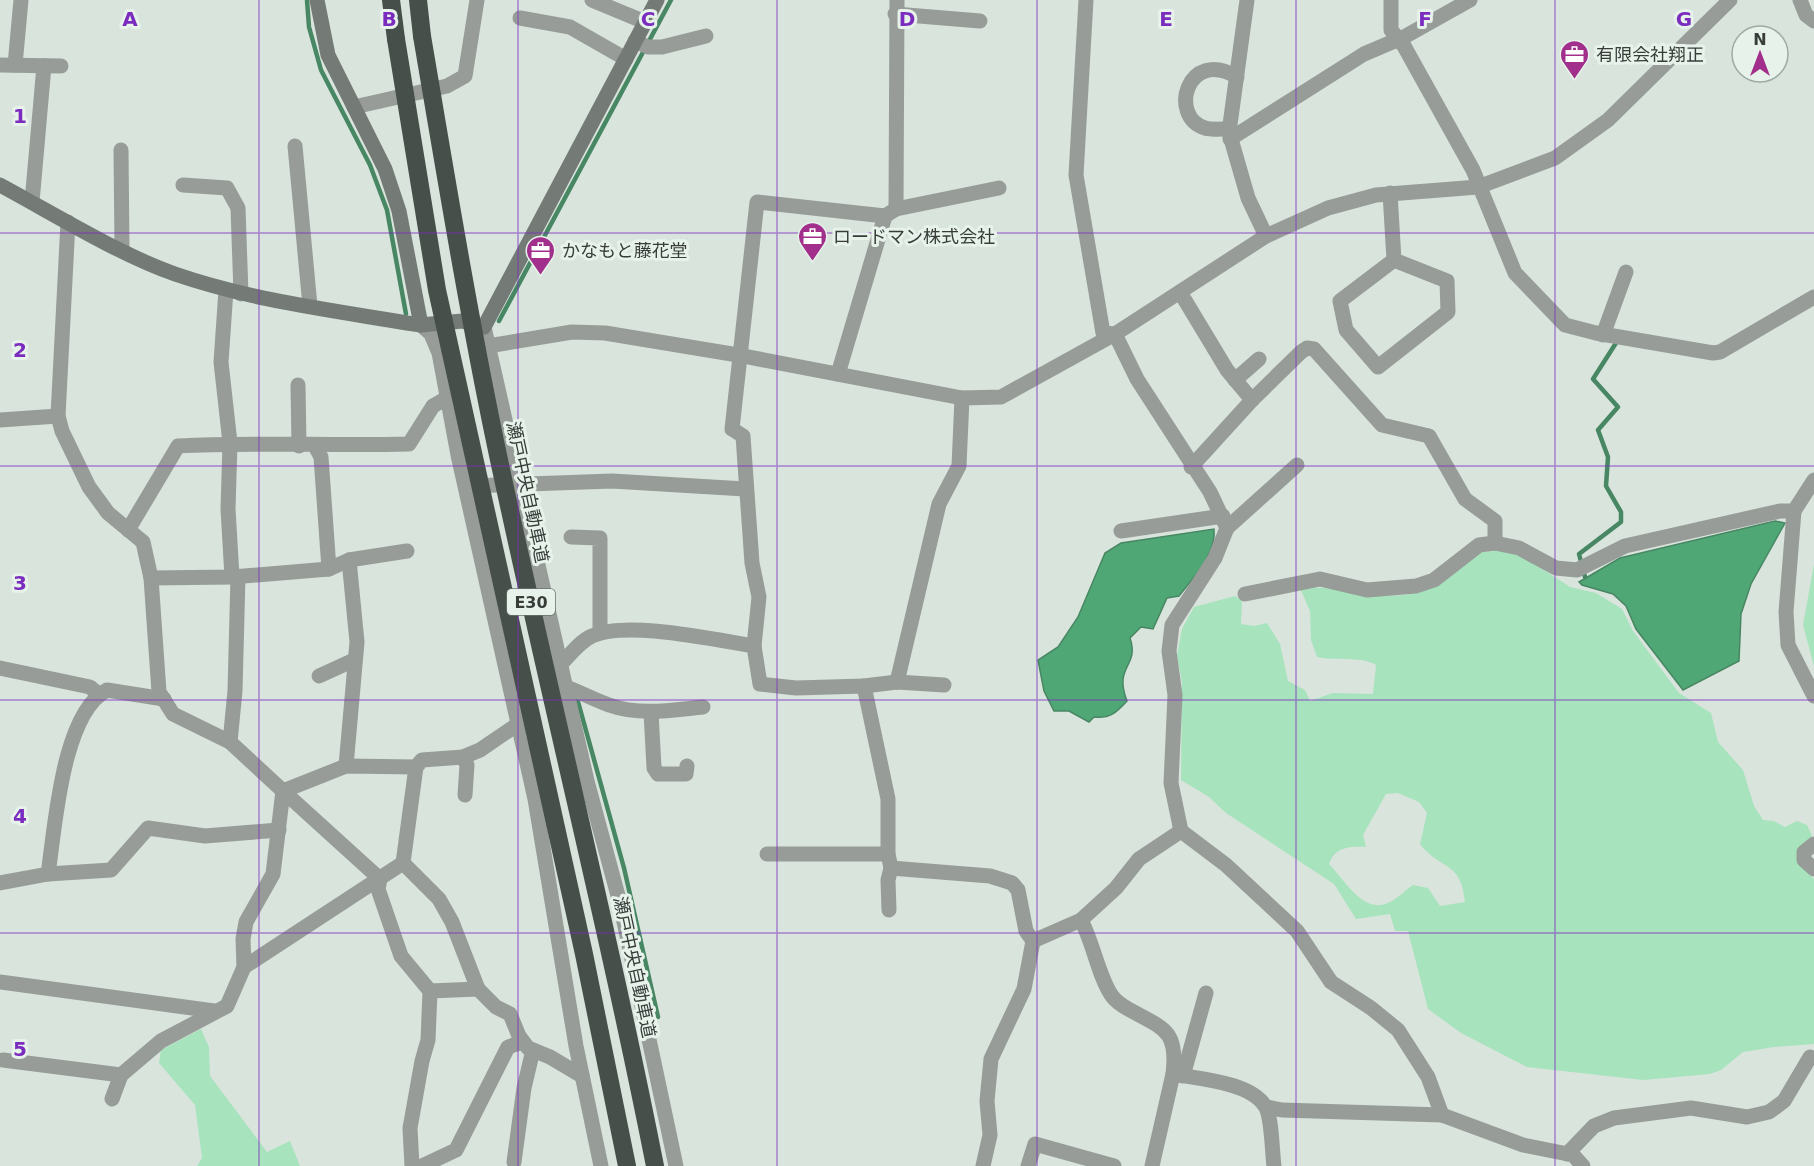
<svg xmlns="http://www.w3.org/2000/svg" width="1814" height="1166" font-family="'DejaVu Sans','Noto Sans JP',sans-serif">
<rect width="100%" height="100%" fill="#d9e4dd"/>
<g fill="#a7e3bd" fill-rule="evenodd">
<path d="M1502,551l22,6 46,30 26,6 26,16 11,22 46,62 32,20 7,29 25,28 11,36 9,14 11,1 11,6 12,-6 10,4 6,13 -11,28 12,13v165l-40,3 -31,5 -22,18 -11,4 -67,6 -116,-13 -66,-34 -33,-24 -20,-78h-13l-5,-17 -34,5 -22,-35 -108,-71 -17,-16 -28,-17 1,-97 -5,-28 5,-26 12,-22 41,-11 7,4 -1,24 13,2 13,-3 13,21 8,37 17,9 5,11 23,-8 40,1 3,-29c-17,-10 -39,-3 -59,-8l-6,-17 -1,-29 -10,-23c40,-4 73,14 116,5 30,-6 46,-35 67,-41 5,-1 13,-1 19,-1zM1398,793l21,9 8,11 -7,31c21,27 41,16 45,58l-25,4 -12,-18 -15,-3c-8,5 -19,17 -28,19 -23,8 -42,-26 -56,-40 6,-17 20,-18 37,-17l-3,-12 23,-41z"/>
<polygon points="1814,564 1814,666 1803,625"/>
<polygon points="201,1029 209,1047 210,1076 267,1152 290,1141 300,1166 197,1166 202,1158 195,1105 159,1063 161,1050"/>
</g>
<g fill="#4fa775" stroke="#488763" stroke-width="1.5">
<polygon points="1775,521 1785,523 1751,584 1741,614 1739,661 1683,690 1636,629 1626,606 1613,594 1582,585 1579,582 1620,558"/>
<path d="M1214,529c3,24 -21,49 -35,67l-12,2 -14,31 -12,-2 -11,11c10,29 -17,27 -3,63 -10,11 -17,18 -33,16l-5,5 -20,-11h-15l-10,-20 -6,-31 20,-13 20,-30 27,-64 16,-10z"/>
</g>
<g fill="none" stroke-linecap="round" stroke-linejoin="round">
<g stroke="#488763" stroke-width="4.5">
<polyline points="307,0 309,27 321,70 370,165 387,210 406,314"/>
<polyline points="499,321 671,0"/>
<polyline points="1585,577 1579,554 1621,522 1621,512 1606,486 1608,457 1598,430 1618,407 1593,379 1616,343"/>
<polyline points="577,698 624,868 658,1017"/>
</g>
<g stroke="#979c99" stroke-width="15">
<polyline points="592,0 645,22"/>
<polyline points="1086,0 1076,175 1103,333 1115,334"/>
<polyline points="1247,0 1229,132 1248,198 1266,236"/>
<polyline points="1391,0 1391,30 1404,46 1473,170 1515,273 1565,325 1596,333 1713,353 1720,352 1814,297"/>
<polyline points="1800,0 1806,15 1814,21"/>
<polyline points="895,14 980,21"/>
<polyline points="520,18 570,27 626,59"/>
<polyline points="635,41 648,47 662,47 706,36"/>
<polyline points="0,65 61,66"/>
<polyline points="15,65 21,0"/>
<polyline points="354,107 447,86 465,76 477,0"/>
<path d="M1228,129c-7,0 -16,1 -23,-1 -37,-11 -18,-81 32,-51"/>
<polyline points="1230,139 1364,54 1404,37 1470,0"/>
<polyline points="295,146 310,306"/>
<polyline points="121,150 122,249"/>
<polyline points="183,185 227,188 238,208 241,294"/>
<polyline points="1390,193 1394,260 1447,281 1448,312 1378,367 1346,330 1340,301 1394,260"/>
<polyline points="32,202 44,66"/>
<polyline points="896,209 897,0"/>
<polyline points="68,222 58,416 62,431 89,487 108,513 143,542 151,578 159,692 173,714 230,742 283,791 346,766 416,767 422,760 463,757 480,750 518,724"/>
<polyline points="226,290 221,362 230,443 228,509 232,577"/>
<polyline points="1180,292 1227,370 1252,400"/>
<polyline points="421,325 431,334 439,353 458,455 535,799 576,1046 601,1166"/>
<polyline points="484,327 587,781 620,903 676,1166"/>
<polyline points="1115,334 1137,379 1210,492 1227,528 1215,558 1172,625 1169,651 1175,695 1171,783 1181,831 1226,865 1297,931 1331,982 1371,1008 1398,1030 1428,1077 1442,1115"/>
<polyline points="1603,335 1626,272"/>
<polyline points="488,346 572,332 605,333 738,355 962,398 1001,397 1115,334 1266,236 1328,208 1376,195 1478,187 1555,158 1608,120 1730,0"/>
<polyline points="838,374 885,216"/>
<polyline points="1235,380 1259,359"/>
<polyline points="298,385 299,446"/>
<polyline points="0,420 58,416"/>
<polyline points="315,446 321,457 329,569"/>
<polyline points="1191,467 1252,400 1301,352 1307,348 1314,349 1382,425 1429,436 1465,499 1495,521 1495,543"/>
<polyline points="469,486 612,481 745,489"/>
<polyline points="1794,511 1786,612 1788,645 1814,696"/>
<polyline points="1227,528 1297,465"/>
<path d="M128,530l50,-84c77,-4 154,0 231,-2l24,-38 14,-8"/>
<polyline points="1121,531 1223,516"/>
<polyline points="571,537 600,538 600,633"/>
<polyline points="151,578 232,577 329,569 349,560 407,551"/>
<polyline points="1245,594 1320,579 1367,590 1416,586 1434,580 1479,545 1495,543 1519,548 1556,568 1577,570 1625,546 1780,511 1794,511 1814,480"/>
<polyline points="754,646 759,597 752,563 743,436 732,429 757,202 885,216 896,209 999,188"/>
<path d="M561,664c9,-9 19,-23 31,-28 34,-16 124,4 162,10l6,38 36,4 68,-2 24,113v55l3,14 99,8 22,7 6,7 8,41 7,10 -9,48 -33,70 -4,42 3,34 -7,31"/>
<polyline points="0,668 90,687 98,694"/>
<polyline points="319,676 354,660"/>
<polyline points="897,682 939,504 959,466 962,398"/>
<polyline points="864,686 897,682 944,685"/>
<path d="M566,687c14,5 29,13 43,18 31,11 63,5 94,2"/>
<polyline points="651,712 654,768 658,774 686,774 687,766"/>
<polyline points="230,742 235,691 238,576"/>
<polyline points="463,757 467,765 465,795"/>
<polyline points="346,766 357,642 349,560"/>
<polyline points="1814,844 1804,852 1804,860 1814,869"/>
<polyline points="767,854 888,854"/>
<polyline points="403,863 439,899 452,922 478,989"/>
<path d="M48,874c7,-46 14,-161 59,-184l57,9"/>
<polyline points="380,879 378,889 401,956 430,991 428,1040 422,1061 410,1128 412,1166"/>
<polyline points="0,883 48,874 111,870 148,828 205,836 279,830"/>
<polyline points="889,910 888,880 891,868"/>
<path d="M1081,920c12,22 18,58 31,76 5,7 11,10 18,14 35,19 48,21 43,64"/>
<polyline points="1033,941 1081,920 1116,888 1139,859 1181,831"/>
<polyline points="244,967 243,939 246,922 273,874 283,791 380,879"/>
<polyline points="0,982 214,1011"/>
<polyline points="430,991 478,989 496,1007 510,1014 519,1036 528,1048 550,1057 582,1076"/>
<polyline points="3,1060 121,1075"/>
<polyline points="1183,1076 1206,993"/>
<polyline points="112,1099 121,1075 161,1041 227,1006 244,967 403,863 416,767"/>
<polyline points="1266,1107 1282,1110 1442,1115 1523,1145 1573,1155 1583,1166"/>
<polyline points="1567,1154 1594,1126 1614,1118 1691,1108 1747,1117 1769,1112 1784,1101 1810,1057"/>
<polyline points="514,1162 524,1088 533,1050"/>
<polyline points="422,1166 456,1150 508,1047 523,1042"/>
<polyline points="1028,1166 1035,1144 1114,1166"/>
<path d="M1152,1166l21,-92c26,5 77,8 92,32 7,10 7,46 9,60"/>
</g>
<g stroke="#747b76" stroke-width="15">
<polyline points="317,0 328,55 385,169 399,211 421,325"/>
<path d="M0,185c54,29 118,69 175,89 75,26 155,36 232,49l14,2 41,-4 22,6 173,-327"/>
</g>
<g stroke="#464f49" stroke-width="18">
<polyline points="391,0 396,39"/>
<polyline points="418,0 422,36"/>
</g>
<g stroke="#464f49" stroke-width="18">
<path d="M422,36c23,135 45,270 73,405 51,242 112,482 160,725"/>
<polyline points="396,39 437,290 584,954 627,1166"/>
</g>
</g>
<path fill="none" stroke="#7b2cbf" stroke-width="1.5" stroke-opacity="0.55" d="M259,0v1166M518,0v1166M777,0v1166M1037,0v1166M1296,0v1166M1555,0v1166M0,233h1814M0,466h1814M0,700h1814M0,933h1814"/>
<defs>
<symbol id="office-pin" viewBox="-11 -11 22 30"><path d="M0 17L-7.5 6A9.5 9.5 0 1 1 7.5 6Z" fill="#a12f8b" stroke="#e6f2ea"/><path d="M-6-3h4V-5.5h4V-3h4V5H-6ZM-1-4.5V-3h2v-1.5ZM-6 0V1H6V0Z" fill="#fff"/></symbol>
</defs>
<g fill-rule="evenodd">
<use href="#office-pin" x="1558" y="38" width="33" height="45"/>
<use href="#office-pin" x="796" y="220" width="33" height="45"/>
<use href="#office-pin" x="524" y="234" width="33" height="45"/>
</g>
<g text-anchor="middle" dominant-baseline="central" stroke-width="6" stroke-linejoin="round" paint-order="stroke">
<rect fill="#e6f2ea" stroke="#6c736f" stroke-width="1.5" x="507" y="589" width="48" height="26" rx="4.5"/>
<g font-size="16" font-weight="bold" fill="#383d3a">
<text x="531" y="602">E30</text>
</g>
<g font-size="18" fill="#383d3a" stroke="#e6f2ea" text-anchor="start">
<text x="1596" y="54">有限会社翔正</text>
<text x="833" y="236">ロードマン株式会社</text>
<text x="562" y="250">かなもと藤花堂</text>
</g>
<g font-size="18" fill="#383d3a" stroke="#e6f2ea">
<text transform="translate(528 492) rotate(78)">瀬戸中央自動車道</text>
<text transform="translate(635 967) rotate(78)">瀬戸中央自動車道</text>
</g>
</g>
<g font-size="20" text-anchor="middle" font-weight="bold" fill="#7b2cbf" stroke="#e6f2ea" stroke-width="6" stroke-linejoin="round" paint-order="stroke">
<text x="130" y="26">A</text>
<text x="389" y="26">B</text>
<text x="648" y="26">C</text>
<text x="907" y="26">D</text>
<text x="1166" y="26">E</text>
<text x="1425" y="26">F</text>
<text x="1684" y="26">G</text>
<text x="20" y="123">1</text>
<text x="20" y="357">2</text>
<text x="20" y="590">3</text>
<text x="20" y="823">4</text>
<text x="20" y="1056">5</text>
</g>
<g transform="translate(1760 54)"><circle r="28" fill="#e6f2ea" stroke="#a0aaa4" stroke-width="1.5"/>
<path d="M0-4.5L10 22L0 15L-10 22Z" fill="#a12f8b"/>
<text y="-9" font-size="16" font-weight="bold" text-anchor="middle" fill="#383d3a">N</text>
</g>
</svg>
